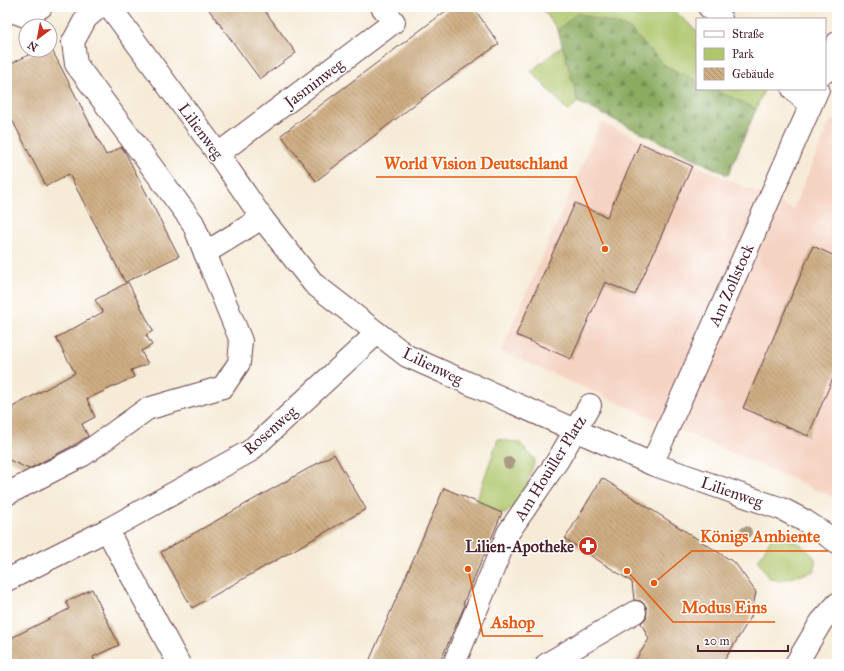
<svg xmlns="http://www.w3.org/2000/svg" width="844" height="671" font-family="'IM FELL Great Primer',serif">
<defs>
<pattern id="forest-firs" width="22" height="20" patternUnits="userSpaceOnUse"><rect width="22" height="20" fill="#8aab60"/><path d="M5 1l3.5 6h-7zM16 11l3.5 6h-7z" fill="#738b4f"/></pattern>
<pattern id="building-back-hatch" width="6" height="6" patternUnits="userSpaceOnUse"><rect width="6" height="6" fill="#cead83"/><path d="M-1 5l2 2M0 0l6 6M5-1l2 2" fill="none" stroke="#a98c6b"/></pattern>
</defs>
<rect width="100%" height="100%" fill="#fff"/>
<filter id="ink" filterUnits="userSpaceOnUse"><feTurbulence type="fractalNoise" baseFrequency=".025" numOctaves="2"/><feDisplacementMap in="SourceGraphic" scale="8" xChannelSelector="R" yChannelSelector="G"/><feConvolveMatrix kernelMatrix="1 2 1 2 8 2 1 2 1" color-interpolation-filters="sRGB"/></filter>
<filter id="wash" filterUnits="userSpaceOnUse"><feTurbulence type="fractalNoise" baseFrequency=".012" numOctaves="4" result="noise"/><feDisplacementMap in="SourceGraphic" scale="16" xChannelSelector="R" yChannelSelector="G"/><feGaussianBlur stdDeviation="0.9" result="paint"/><feColorMatrix in="noise" values="0 0 0 0 0 0 0 0 0 0 0 0 0 0 0 0 0 1.4 0 .05"/><feComposite in="paint" operator="in"/></filter>
<g filter="url(#wash)">
<rect width="100%" height="100%" fill="#f6ebd7"/>
<polygon fill="#f5d3c2" points="831,119 837,122 837,499 501,351 601,122 793,209"/>
<g fill="#aec66c" stroke="#7c724c">
<polygon points="541,7 670,7 697,31 697,89 762,89 764,90 728,175 578,102 568,111 531,71 567,42"/>
<polygon points="498,439 520,443 535,460 522,499 505,514 476,502"/>
<polygon points="774,533 802,545 815,558 815,571 779,581 768,577 758,561"/>
</g>
<polygon fill="url(#forest-firs)" stroke="#6a6546" points="577,13 629,28 664,65 697,81 697,89 714,89 756,109 728,175 578,102 558,30"/>
<g id="blocks">
<g fill="url(#building-back-hatch)">
<polygon points="207,7 262,7 296,53 260,79"/>
<polygon points="451,7 473,7 499,44 432,91 316,181 281,135"/>
<polygon points="50,46 106,155 122,147 126,154 179,256 125,282 69,174 46,186 7,110 7,66 38,50 50,50"/>
<polygon points="640,143 692,166 635,295 605,282 571,359 516,335 575,203 607,217"/>
<polygon points="813,246 837,257 837,369 808,436 743,408"/>
<polygon points="128,282 153,331 146,335 152,345 141,351 148,364 131,370 134,377 87,399 95,417 82,424 88,436 76,444 29,469 7,459 7,410 75,373 56,338 103,312 95,300"/>
<polygon points="334,454 366,509 192,608 161,552"/>
<polygon points="602,478 735,563 756,592 751,617 722,664 633,664 649,639 641,623 646,618 647,612 646,606 641,601 634,600 632,582 565,539"/>
<polygon points="444,488 502,513 463,604 465,605 439,664 368,664"/>
<polygon points="92,589 119,645 93,657 96,664 7,664 7,640 69,609 66,602"/>
</g>
</g>
</g>
<g filter="url(#ink)">
<use href="#blocks" fill-opacity="0" stroke="#643e45" stroke-width="1"/>
<g fill="none" stroke-linecap="round" stroke-linejoin="round">
<defs>
<g id="minor">
<polyline points="11,7 14,12 25,16 41,7"/>
<polyline points="99,7 86,18 73,42 76,64 193,223 205,253 262,218"/>
<polyline points="110,7 218,154 262,218 314,284 407,356 652,464 782,509 805,521 837,542"/>
<polyline points="709,7 721,19"/>
<polyline points="825,72 837,43"/>
<polyline points="793,89 810,106"/>
<polyline points="218,154 394,22 382,7"/>
<polyline points="652,464 818,89"/>
<polyline points="7,494 83,455 147,409 223,387 239,363 241,341 205,253"/>
<polyline points="107,530 179,664"/>
<polyline points="7,580 107,530 250,451 377,333"/>
<polyline points="454,664 508,533 558,460 590,405"/>
<polyline points="547,664 635,612"/>
<polyline points="796,664 821,622 837,604"/>
</g>
</defs>
<use href="#minor" stroke="#643e45" stroke-width="24"/>
<use href="#minor" stroke="#fff" stroke-width="22"/>
</g>
<g fill="#ab9b85">
<circle cx="509" cy="463" r="6"/>
<circle cx="746" cy="532" r="6"/>
</g>
</g>
<defs>
<symbol id="pharmacy-disc" viewBox="-11 -11 22 22"><circle r="9.5" fill="#c8321e" stroke="#fff"/><path d="M-2-6h4v4h4v4h-4v4h-4v-4h-4v-4h4Z" fill="#fff"/></symbol>
</defs>
<g fill-rule="evenodd">
<use href="#pharmacy-disc" x="577" y="535" width="22" height="22"/>
</g>
<g text-anchor="middle" dominant-baseline="central" stroke-width="3" stroke-linejoin="round" paint-order="stroke">
<g font-size="16" fill="#4a1f2b" stroke="#fff">
<text transform="translate(314 83) rotate(-37)">Jasminweg</text>
<text transform="translate(201 131) rotate(54)">Lilienweg</text>
<text transform="translate(731 285) rotate(-66)">Am Zollstock</text>
<text transform="translate(433 366) rotate(26)">Lilienweg</text>
<text transform="translate(270 430) rotate(-41)">Rosenweg</text>
<text transform="translate(550 468) rotate(-58)">Am Houiller Platz</text>
<text transform="translate(732 492) rotate(19)">Lilienweg</text>
</g>
<g font-size="16" font-weight="bold" fill="#4a1f2b" stroke="#fff" text-anchor="end">
<text x="574" y="546">Lilien-Apotheke</text>
</g>
</g>
<path fill="none" stroke="#e8590c" stroke-width="1.5" d="M605 249L576 177H376M654 583L692 551H828M627 571L673 622H775M468 569L483 636H543"/>
<g fill="#e8590c" stroke="#fff" stroke-width="1.5">
<circle cx="605" cy="249" r="4"/>
<circle cx="654" cy="583" r="4"/>
<circle cx="627" cy="571" r="4"/>
<circle cx="468" cy="569" r="4"/>
</g>
<g font-size="17" text-anchor="middle" font-weight="bold" fill="#e8590c" stroke="#fff" stroke-width="3" stroke-linejoin="round" paint-order="stroke">
<text x="476" y="169">World Vision Deutschland</text>
<text x="760" y="542">Königs Ambiente</text>
<text x="724" y="613">Modus Eins</text>
<text x="513" y="628">Ashop</text>
</g>
<rect width="844" height="671" fill="none" stroke="#fff" stroke-width="24"/>
<rect x="696" y="18" width="130" height="72" fill="#ffffff" stroke="#b7a5aa"/>
<rect x="704" y="31" width="20" height="6" fill="#ffffff" stroke="#b7a5aa"/>
<text x="732" y="38" font-size="12" fill="#4a1f2b">Straße</text>
<rect x="704" y="48" width="20" height="12" fill="#aec66c" stroke="#b7a5aa"/>
<text x="732" y="58" font-size="12" fill="#4a1f2b">Park</text>
<rect x="704" y="68" width="20" height="12" fill="url(#building-back-hatch)" stroke="#b7a5aa"/>
<text x="732" y="78" font-size="12" fill="#4a1f2b">Gebäude</text>
<g transform="translate(38 38) rotate(212)"><circle r="19" fill="#ffffff" stroke="#b7a5aa"/>
<path d="M0-3L7 15L0 10L-7 15Z" fill="#c8321e"/>
<text y="-6" font-size="11" font-weight="bold" text-anchor="middle" fill="#4a1f2b">N</text>
</g>
<path d="M698 645v6h90v-6" fill="none" stroke="#4a1f2b" stroke-width="2"/>
<text x="704" y="645" font-size="12" fill="#4a1f2b" stroke="#ffffff" stroke-width="3" paint-order="stroke">20 m</text>
</svg>
